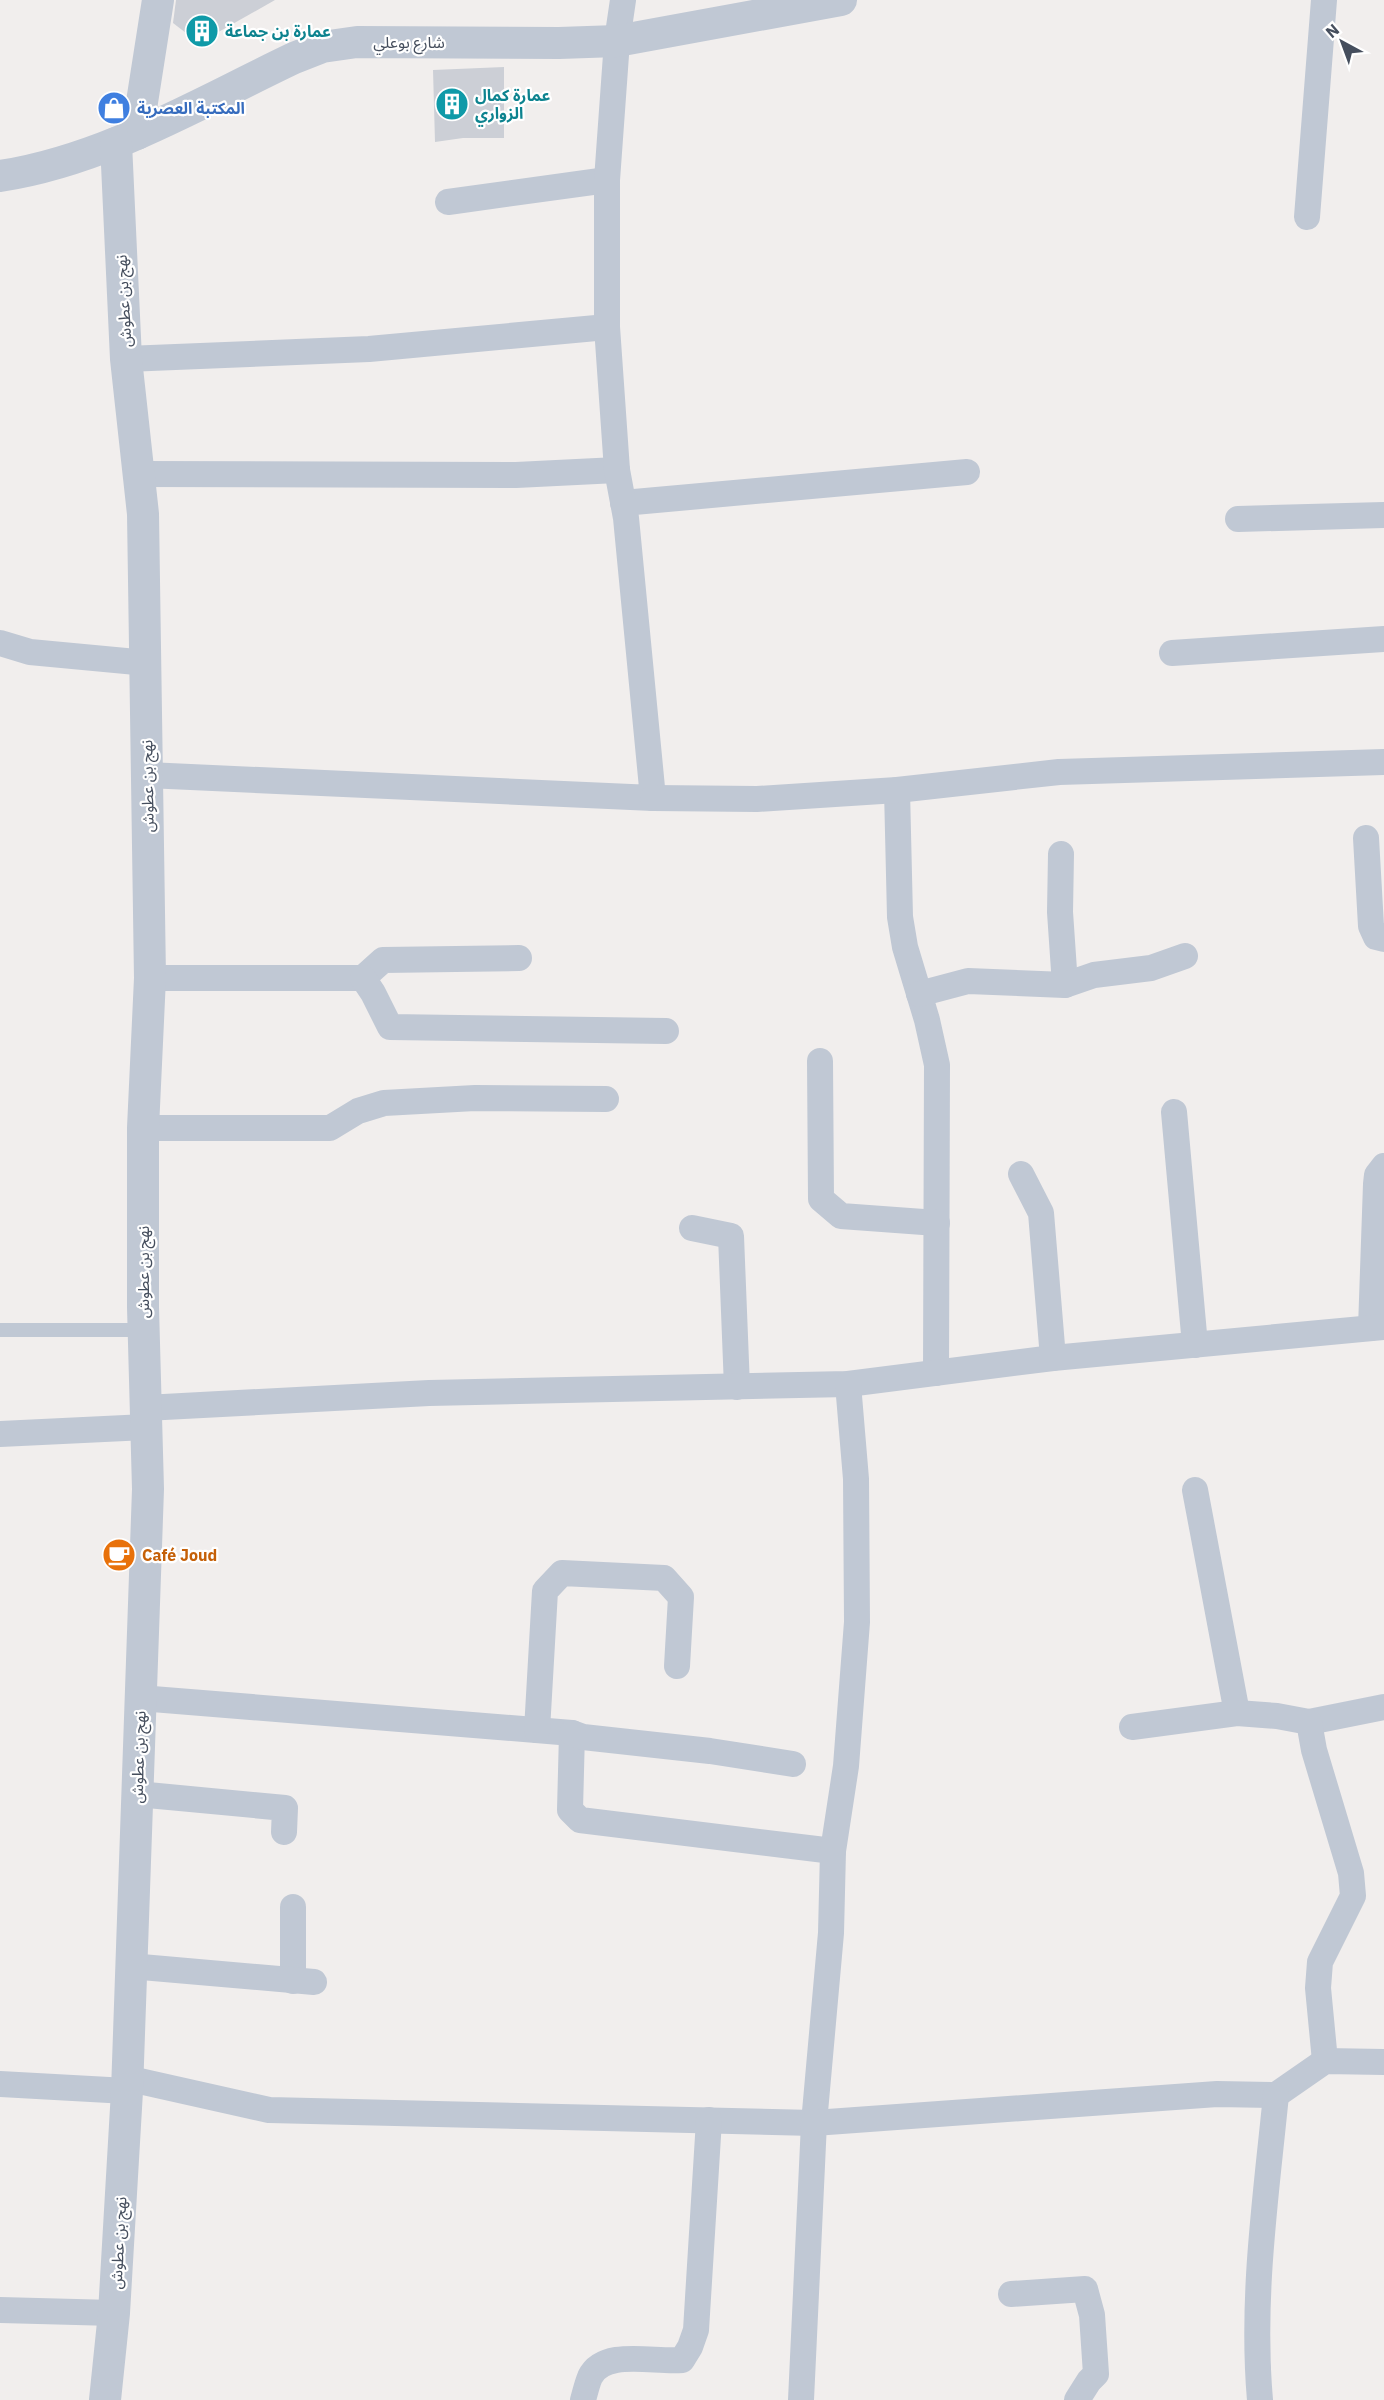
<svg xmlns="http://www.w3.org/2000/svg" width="1384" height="2400" font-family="'IBM Plex Sans','Noto Sans Arabic',sans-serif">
<rect width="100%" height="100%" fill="#f1eeed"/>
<g fill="#cccfd6">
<polygon points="176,0 275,0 199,43 173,23"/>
<polygon points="504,67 504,138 463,138 435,142 433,70"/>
</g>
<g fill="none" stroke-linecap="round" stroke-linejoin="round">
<polyline stroke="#c0c8d4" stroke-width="14" points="0,1330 144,1330"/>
<g stroke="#c0c8d4" stroke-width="26">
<polyline points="448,202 607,180"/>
<polyline points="1307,217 1324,0"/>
<polyline points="126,359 369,349 607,327"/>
<polyline points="138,474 516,475 617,470"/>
<polyline points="623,503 967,472"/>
<polyline points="1238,519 1384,515"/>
<polyline points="0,643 30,652 147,663"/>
<polyline points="1172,653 1384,639"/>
<polyline points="147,775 653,798 626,518 617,470 607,327 607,180 617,41 623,0"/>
<polyline points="897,790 900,917 905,947 927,1020 937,1065 936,1373"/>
<polyline points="653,798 757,799 897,790 1059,772 1384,762"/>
<polyline points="1366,838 1371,926 1376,937 1384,939"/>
<polyline points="1061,854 1060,912 1065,985"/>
<polyline points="150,978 363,978 383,960 519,958"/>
<polyline points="363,978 373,993 390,1027 666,1031"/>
<polyline points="919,994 968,981 1065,985 1094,975 1151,968 1185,956"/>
<polyline points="820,1061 821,1199 841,1216 937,1223"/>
<polyline points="1174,1112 1195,1345"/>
<polyline points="143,1128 330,1128 358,1111 384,1103 475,1098 606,1099"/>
<polyline points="1021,1174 1041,1213 1053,1358"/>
<polyline points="692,1228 731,1236 737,1387"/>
<polyline points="1371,1328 1376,1184 1377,1175 1384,1166"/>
<polyline points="145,1408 429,1393 848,1384 1053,1358 1384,1327"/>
<polyline points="0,1434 146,1427"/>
<polyline points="1195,1490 1237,1713"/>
<polyline points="140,1698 572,1733 570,1810 580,1820 833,1851"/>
<polyline points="1309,1722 1384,1707"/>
<polyline points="1132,1727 1237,1713 1277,1716 1309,1722 1314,1750 1351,1873 1353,1896 1320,1962 1318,1988 1325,2061"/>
<polyline points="537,1730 545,1591 562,1573 664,1578 681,1597 677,1666"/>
<polyline points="572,1733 583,1737 710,1751 793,1764"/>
<polyline points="137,1794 285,1808 284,1832"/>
<polyline points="293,1907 293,1981"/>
<polyline points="130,1966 314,1982"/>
<polyline points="126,2078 269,2110 814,2123 831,1933 833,1851 846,1766 857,1622 856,1479 848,1384"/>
<polyline points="0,2084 127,2091"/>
<polyline points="1011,2294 1085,2289 1092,2315 1096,2374 1089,2381 1077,2400"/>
<polyline points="0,2310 114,2313"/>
<path d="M583,2400c2,-7 4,-16 7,-23 14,-29 65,-14 92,-17l8,-13 6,-17 13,-210"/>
<polyline points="801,2400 814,2123 1217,2094 1276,2095 1325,2061 1384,2062"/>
<path d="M1260,2400c-9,-102 6,-204 16,-305"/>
</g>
<g stroke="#c0c8d4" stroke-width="32">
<polyline points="137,134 158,0"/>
<path d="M0,176c105,-16 199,-73 294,-118l28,-11 35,-5 202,1 58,-2 224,-41"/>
<polyline points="105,2400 114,2313 127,2091 148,1489 143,1307 143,1128 150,978 143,514 126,359 116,143"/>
</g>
</g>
<defs>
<symbol id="building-disc" viewBox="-11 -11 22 22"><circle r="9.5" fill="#0f9aa8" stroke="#fff"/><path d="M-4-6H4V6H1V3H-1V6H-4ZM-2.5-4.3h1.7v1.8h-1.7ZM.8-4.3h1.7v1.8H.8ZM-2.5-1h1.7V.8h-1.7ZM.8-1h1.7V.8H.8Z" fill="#fff"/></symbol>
<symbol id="shop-disc" viewBox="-11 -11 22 22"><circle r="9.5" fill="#3f7fe0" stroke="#fff"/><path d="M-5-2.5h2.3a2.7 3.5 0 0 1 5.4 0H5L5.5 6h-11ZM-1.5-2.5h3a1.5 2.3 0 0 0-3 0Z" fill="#fff"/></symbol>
<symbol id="cafe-disc" viewBox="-11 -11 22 22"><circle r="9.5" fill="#e8710a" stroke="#fff"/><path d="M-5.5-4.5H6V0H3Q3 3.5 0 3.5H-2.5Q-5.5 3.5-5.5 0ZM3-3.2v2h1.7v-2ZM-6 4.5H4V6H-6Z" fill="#fff"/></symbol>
</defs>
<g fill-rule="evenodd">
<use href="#building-disc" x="183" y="12" width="38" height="38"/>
<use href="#building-disc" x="433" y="85" width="38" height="38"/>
<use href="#shop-disc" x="95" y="89" width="38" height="38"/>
<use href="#cafe-disc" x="100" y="1536" width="38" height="38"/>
</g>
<g text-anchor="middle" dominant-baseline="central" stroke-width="4.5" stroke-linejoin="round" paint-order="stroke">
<g font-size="16" font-weight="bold" fill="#0d838f" stroke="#fff" text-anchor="start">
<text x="225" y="31">عمارة بن جماعة</text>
<text x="475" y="95">عمارة كمال<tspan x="475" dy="18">الزواري</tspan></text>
</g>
<g font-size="16" fill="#454e5d" stroke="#fff">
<text x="409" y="42">شارع بوعلي</text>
<text transform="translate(123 301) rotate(-93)">نهج بن عطوش</text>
<text transform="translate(147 786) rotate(-91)">نهج بن عطوش</text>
<text transform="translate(143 1272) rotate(-90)">نهج بن عطوش</text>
<text transform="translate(138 1757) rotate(-88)">نهج بن عطوش</text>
<text transform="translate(118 2243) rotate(-87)">نهج بن عطوش</text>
</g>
<g font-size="16" font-weight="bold" fill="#366cbe" stroke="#fff" text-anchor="start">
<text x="137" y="108">المكتبة العصرية</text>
</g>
<g font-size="16" font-weight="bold" fill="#c56008" stroke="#fff" text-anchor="start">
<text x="142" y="1555">Café Joud</text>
</g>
</g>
<g transform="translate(1342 42) rotate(319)" stroke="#ffffff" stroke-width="4.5" paint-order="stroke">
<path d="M0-4.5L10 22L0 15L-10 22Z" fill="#454e5d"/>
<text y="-9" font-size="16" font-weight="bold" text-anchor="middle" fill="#454e5d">N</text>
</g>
</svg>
